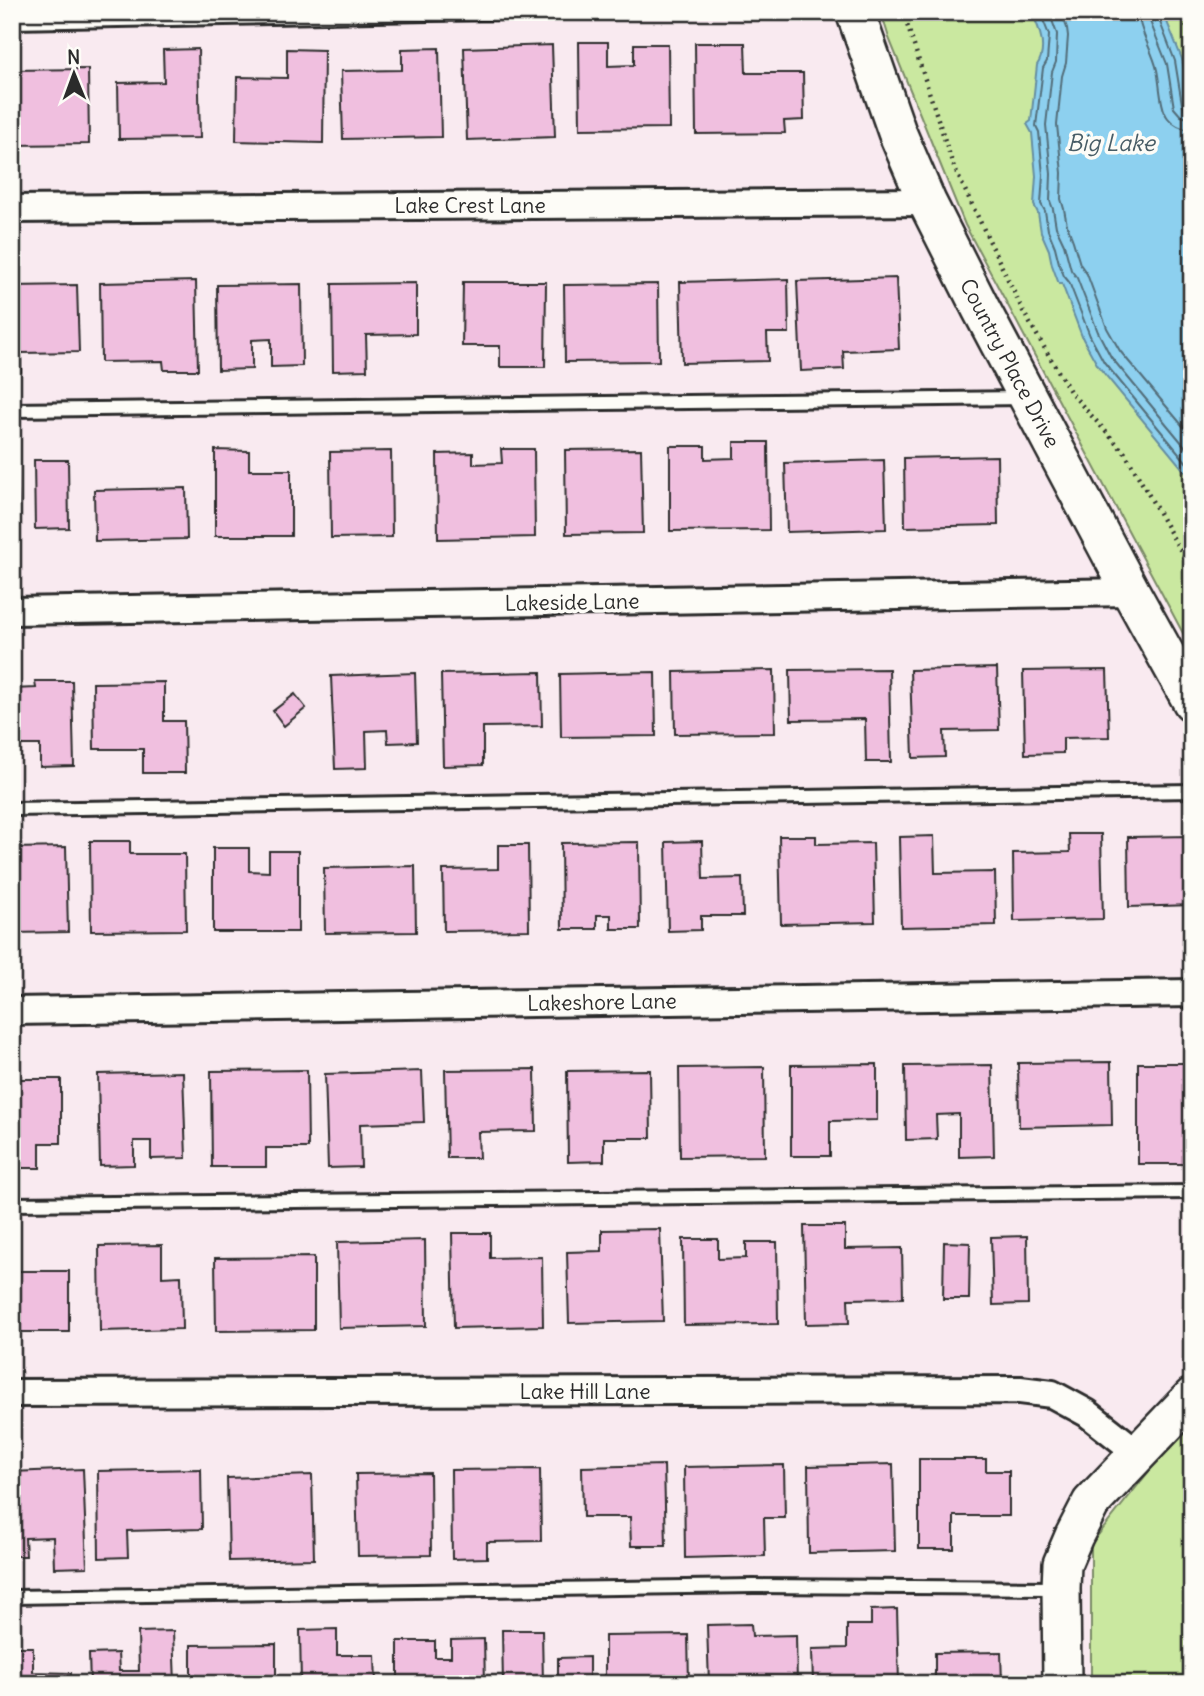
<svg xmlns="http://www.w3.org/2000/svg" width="1204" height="1696" font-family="Delius,sans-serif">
<rect width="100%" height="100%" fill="#f9eaf0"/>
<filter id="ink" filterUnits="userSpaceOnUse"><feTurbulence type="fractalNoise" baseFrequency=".0143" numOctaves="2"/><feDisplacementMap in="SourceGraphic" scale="14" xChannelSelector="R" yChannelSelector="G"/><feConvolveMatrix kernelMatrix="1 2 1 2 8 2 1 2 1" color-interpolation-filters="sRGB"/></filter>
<g filter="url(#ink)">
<g fill="#cae8a0" stroke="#7a8a66" stroke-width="2">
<polygon points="881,12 1192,12 1192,650 965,225 889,38"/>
<polygon points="1192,1426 1192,1684 1091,1684 1091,1544 1154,1465"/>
</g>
<path fill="#8dd0ef" stroke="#668ea1" stroke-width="2" d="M1032,12h131l19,47 6,30 4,71v320l-94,-114 -15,-27 -21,-55h-3l-7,-19 -3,-15 -8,-18 -3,-19 -4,-8 2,-29 -4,-43 -5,-9 4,-3 6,-56c11,-16 2,-37 -5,-53z"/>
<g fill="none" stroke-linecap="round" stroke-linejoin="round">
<g stroke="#526d79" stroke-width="2">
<polyline points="1040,12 1049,35 1047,61 1043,68 1036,126 1039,132 1043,175 1041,204 1045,211 1048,230 1055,247 1059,263 1064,276 1069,282 1090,336 1104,362 1192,469"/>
<polyline points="1049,12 1057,34 1056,62 1052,72 1046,125 1051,174 1050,201 1053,209 1056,227 1064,244 1071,270 1077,278 1098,332 1111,357 1192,455"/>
<polyline points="1061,12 1067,28 1068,36 1066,63 1062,76 1057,125 1062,173 1061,199 1064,209 1067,225 1073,241 1080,264 1087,274 1107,328 1120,351 1192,437"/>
<path d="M1138,12c1,20 15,39 19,58 3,13 3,38 11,48 6,8 14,11 24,12"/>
<polyline points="1149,12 1149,19 1167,64 1174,108 1181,116 1192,119"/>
<polyline points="1157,12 1158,17 1175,61 1182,104 1185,109 1192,110"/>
</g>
</g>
<g fill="#f0bfdf" stroke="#2b2b2b" stroke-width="2">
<polygon points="579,42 608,42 608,66 634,65 634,44 668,44 669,128 580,129"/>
<polygon points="695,43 745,43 746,73 803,73 804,120 784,121 785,133 696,134"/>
<polygon points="552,45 555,137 467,140 464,48"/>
<polygon points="439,48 441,137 343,139 341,71 402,70 402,49"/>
<polygon points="198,49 200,138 119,139 118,83 164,82 163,50"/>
<polygon points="287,49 324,50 323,143 236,141 237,77 287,78"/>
<polygon points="88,69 89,144 12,145 12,70"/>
<polygon points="896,278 899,349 843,351 844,369 801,371 797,281"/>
<polygon points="788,279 789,333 767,333 768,361 682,363 680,282"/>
<polygon points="196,281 198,370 164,370 163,361 101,362 100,283"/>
<polygon points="463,282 546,282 545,367 500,367 500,346 462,346"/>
<polygon points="416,283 416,334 366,335 367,370 333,371 332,284"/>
<polygon points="301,284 302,366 271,367 271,339 252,340 252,369 218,370 217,285"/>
<polygon points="658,284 659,361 565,362 564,285"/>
<polygon points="77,285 79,352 21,353 21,372 12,372 12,286"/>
<polygon points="734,442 768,442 769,530 670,531 670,446 705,446 705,459 734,458"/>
<polygon points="12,448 17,448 19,532 12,532"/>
<polygon points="501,449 534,449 535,537 438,539 437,454 473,453 473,464 502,463"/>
<polygon points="641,449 643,533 566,534 565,450"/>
<polygon points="215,450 249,451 249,470 291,470 291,536 215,536"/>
<polygon points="391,451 392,537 331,538 330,452"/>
<polygon points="997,456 998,525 905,527 904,458"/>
<polygon points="34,460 68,460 69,528 35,529"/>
<polygon points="884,460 886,529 787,532 785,463"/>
<polygon points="186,488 187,539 95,541 94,490"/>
<polygon points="997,668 999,730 944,731 945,757 913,758 910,670"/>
<polygon points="889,669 891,762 866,762 865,719 791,720 790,670"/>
<polygon points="774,670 775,733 675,734 674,672"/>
<polygon points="1107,670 1109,737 1063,738 1063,753 1025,754 1023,671"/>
<polygon points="541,672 542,726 483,727 483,765 443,766 441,674"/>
<polygon points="655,672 656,736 561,737 560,674"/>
<polygon points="415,673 417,742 388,743 387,730 366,731 367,768 335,769 331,676"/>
<polygon points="35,681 72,681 74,766 40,767 40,745 12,745 12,689 36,688"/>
<polygon points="164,682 164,721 184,721 185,773 143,773 143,749 94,749 93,683"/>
<polygon points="295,694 306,708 284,726 273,711"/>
<polygon points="1069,834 1101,834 1103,919 1014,921 1013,853 1070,852"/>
<polygon points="779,836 816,836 816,844 873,843 875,922 781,924"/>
<polygon points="934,836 935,873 995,872 996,925 901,927 899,837"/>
<polygon points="1192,836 1192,905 1129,907 1128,837"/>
<polygon points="90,841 130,841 130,854 185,854 186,930 91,931"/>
<polygon points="702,841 703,879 742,878 743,916 701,916 701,930 668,931 666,842"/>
<polygon points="639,842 640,929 611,929 611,915 597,915 597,929 562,929 561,843"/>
<polygon points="498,845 528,845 529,930 444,931 443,870 498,869"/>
<polygon points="66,847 68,932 12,933 12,848"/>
<polygon points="213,848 249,848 249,871 269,872 269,851 298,851 298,932 213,932"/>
<polygon points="415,866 416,932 325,933 324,868"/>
<polygon points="1111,1062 1112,1125 1019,1127 1018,1063"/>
<rect x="1138" y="1063" width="54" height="101"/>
<polygon points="877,1064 877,1120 830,1121 830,1156 791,1156 791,1065"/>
<polygon points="992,1065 994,1156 959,1157 959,1114 936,1115 937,1139 906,1140 905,1066"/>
<polygon points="764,1067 765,1156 680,1157 679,1068"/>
<polygon points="535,1069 536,1131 478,1132 479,1158 447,1158 445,1070"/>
<polygon points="307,1070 308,1148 266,1148 266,1167 212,1167 211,1071"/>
<polygon points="650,1070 651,1138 604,1138 604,1161 568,1162 567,1071"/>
<polygon points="422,1071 424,1122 360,1124 361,1167 328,1168 325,1074"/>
<polygon points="183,1072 186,1158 151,1159 151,1141 134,1141 134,1165 100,1166 98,1074"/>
<polygon points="12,1079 61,1079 61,1143 40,1143 40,1168 12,1168"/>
<polygon points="12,1223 16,1223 16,1271 69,1271 69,1332 12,1332"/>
<polygon points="804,1226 845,1226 845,1249 902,1248 903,1298 848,1299 849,1323 806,1324"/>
<polygon points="660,1229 663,1321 569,1323 567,1252 602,1251 602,1230"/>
<polygon points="452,1233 490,1233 490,1258 542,1257 543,1326 454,1328"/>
<polygon points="1027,1236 1028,1304 993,1305 991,1237"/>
<polygon points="683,1239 718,1239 718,1259 746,1258 746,1242 777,1242 778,1324 684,1325"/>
<polygon points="425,1240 426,1326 339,1328 337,1242"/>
<polygon points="944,1242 970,1243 969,1299 943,1299"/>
<polygon points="162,1245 162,1277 181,1276 182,1329 100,1331 99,1246"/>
<polygon points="314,1257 314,1330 216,1331 215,1258"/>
<polygon points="919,1459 986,1459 986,1471 1009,1471 1009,1516 954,1516 954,1549 919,1549"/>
<polygon points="893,1464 895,1551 809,1553 808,1466"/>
<polygon points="664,1465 666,1546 631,1546 630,1517 583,1517 582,1467"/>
<polygon points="784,1465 785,1518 764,1518 765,1556 685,1558 684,1467"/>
<polygon points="83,1469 87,1567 54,1568 53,1537 25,1538 26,1556 12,1556 12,1472"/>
<polygon points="201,1469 202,1529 127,1531 128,1557 99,1558 98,1471"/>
<polygon points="540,1469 541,1541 487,1542 487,1558 452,1559 451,1470"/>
<polygon points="430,1473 431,1555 358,1556 356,1474"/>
<polygon points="312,1475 314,1559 229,1561 227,1478"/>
<polygon points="897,1609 899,1684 813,1684 812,1649 847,1648 847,1625 871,1625 871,1610"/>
<polygon points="751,1624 752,1636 796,1635 797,1684 709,1684 707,1625"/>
<polygon points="337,1629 337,1655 375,1655 376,1684 301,1684 300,1630"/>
<polygon points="502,1630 542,1630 543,1684 503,1684"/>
<polygon points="173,1631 175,1684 90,1684 89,1654 118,1653 119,1671 139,1671 138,1632"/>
<polygon points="688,1635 689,1684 605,1684 605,1636"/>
<polygon points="484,1639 485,1684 398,1684 398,1641 435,1641 435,1657 451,1657 451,1640"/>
<polygon points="276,1644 276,1684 191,1684 191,1645"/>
<polygon points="12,1647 33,1647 33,1672 71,1673 71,1684 12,1684"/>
<polygon points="1001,1652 1002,1684 935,1684 935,1653"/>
<polygon points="589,1657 589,1684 558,1684 558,1658"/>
</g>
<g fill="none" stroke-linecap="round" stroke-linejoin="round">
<defs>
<g id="lane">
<polyline points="12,22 531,12"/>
<polyline points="12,410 1024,398"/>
<polyline points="12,809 1192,791"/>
<polyline points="12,1204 1192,1192"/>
<polyline points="12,1597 753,1586 1057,1588"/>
</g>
<g id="street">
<polyline points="12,209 927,202"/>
<polyline points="12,611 1131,592"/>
<polyline points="12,1011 1192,993"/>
<polyline points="12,1393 1020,1390 1052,1394 1087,1413 1139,1454"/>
</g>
<g id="secondary">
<polyline points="855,12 897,132 927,202 981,309 1131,592 1192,702"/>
<polyline points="1062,1684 1061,1588 1062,1564 1074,1536 1091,1503 1192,1397"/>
</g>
</defs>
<use href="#lane" stroke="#2b2b2b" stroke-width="18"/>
<use href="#street" stroke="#2b2b2b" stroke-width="32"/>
<use href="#secondary" stroke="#2b2b2b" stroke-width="42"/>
<g stroke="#2b2b2b" stroke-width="4.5" stroke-dasharray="2 5" stroke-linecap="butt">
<polyline points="903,12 953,165 1024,313 1071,393 1125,453 1192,571"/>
<polyline points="1182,12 1192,44"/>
</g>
<use href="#lane" stroke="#fdfcf7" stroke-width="12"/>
<use href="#street" stroke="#fdfcf7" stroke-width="26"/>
<use href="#secondary" stroke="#fdfcf7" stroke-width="37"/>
</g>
</g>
<g text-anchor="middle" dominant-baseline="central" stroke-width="7" stroke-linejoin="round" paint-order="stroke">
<g font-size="21" fill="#2b2b2b" stroke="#fdfcf7">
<text x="470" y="205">Lake Crest Lane</text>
<text transform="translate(1010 363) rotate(62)">Country Place Drive</text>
<text transform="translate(572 602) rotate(-1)">Lakeside Lane</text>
<text transform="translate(602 1002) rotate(-1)">Lakeshore Lane</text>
<text x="585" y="1391">Lake Hill Lane</text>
</g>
<g font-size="23" font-style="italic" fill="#485d66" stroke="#fdfcf7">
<text x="1111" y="142">Big Lake</text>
</g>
</g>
<rect width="1204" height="1696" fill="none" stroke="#fdfcf7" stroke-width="42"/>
<rect x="21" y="21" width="1162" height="1654" fill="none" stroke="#2b2b2b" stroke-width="2.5" filter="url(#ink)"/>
<g transform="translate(74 74) rotate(359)" stroke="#fdfcf7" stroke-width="5" paint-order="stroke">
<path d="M0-5L12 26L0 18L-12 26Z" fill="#2b2b2b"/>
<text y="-10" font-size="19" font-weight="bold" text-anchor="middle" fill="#2b2b2b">N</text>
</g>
</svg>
